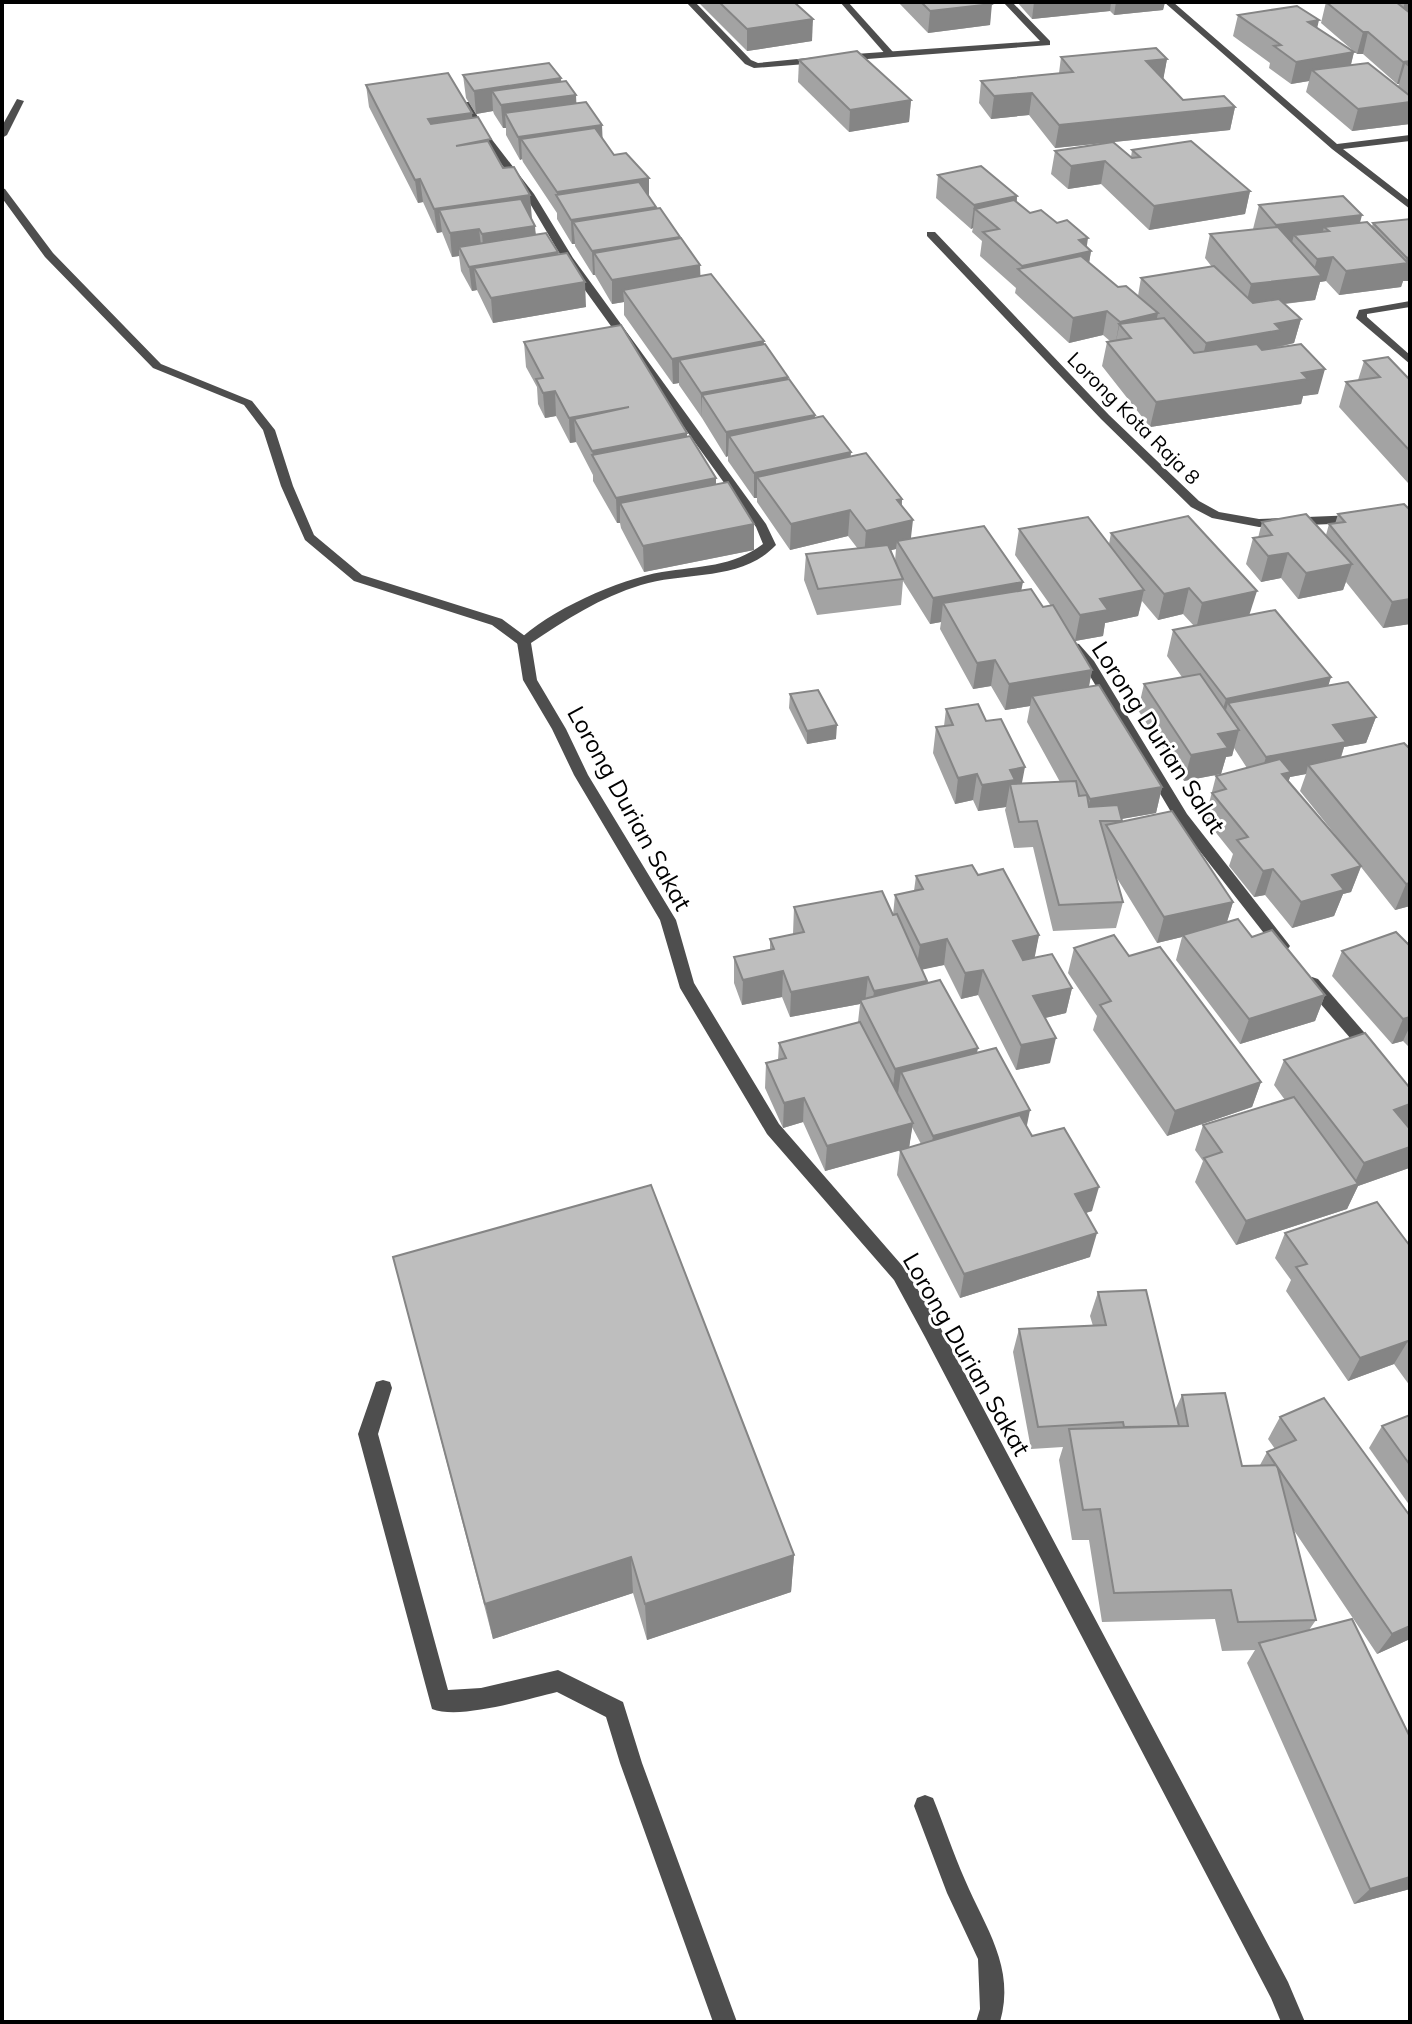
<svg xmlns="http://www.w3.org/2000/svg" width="1412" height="2024" font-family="Mulish,sans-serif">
<rect width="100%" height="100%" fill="#fff"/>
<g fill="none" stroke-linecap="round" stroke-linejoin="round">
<g fill="#4e4e4e" fill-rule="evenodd">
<polygon points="686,2 695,2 751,60 758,63 818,57 822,60 818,63 754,68 745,64"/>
<polygon points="1003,2 1012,2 1050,41 1050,45 841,61 837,58 841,55 1040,41"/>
<polygon points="17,99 24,101 7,135 2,138 2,126"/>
<polygon points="2,188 5,189 53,253 161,364 252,401 275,430 293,486 314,535 362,575 502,619 529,639 529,645 519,645 492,625 354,581 305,540 281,486 263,430 244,405 153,368 45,257 2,198"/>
</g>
<g fill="#4e4e4e" fill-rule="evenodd">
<polygon points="840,2 848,2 893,52 893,56 887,56"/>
<polygon points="1164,2 1173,2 1337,144 1410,135 1410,141 1343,149 1410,201 1410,209 1332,149"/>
<path d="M463,102h6l21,35 44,57 39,64 193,266 10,21c-35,37 -91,26 -135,40 -40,12 -76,35 -110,58l6,37 29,49 22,46 88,145 18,63 85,141 127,146 33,55 349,657 17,40h-24l-10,-24 -346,-661 -31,-57 -127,-146 -87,-146 -20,-68 -86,-145 -22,-46 -29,-49 -6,-38c30,-31 103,-63 145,-70 37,-6 71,-5 101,-28l-7,-17 -192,-266 -39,-66 -42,-55 -21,-36z"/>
<polygon points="927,232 935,232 1109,415 1199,501 1219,512 1259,519 1356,515 1362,519 1356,523 1259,527 1212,518 1191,507 1101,419 927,236"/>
<polygon points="1410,301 1410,307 1367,314 1367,317 1410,355 1410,364 1356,318 1359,310"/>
<polygon points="1074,643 1079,644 1094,661 1187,814 1287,942 1290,946 1287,950 1277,950 1177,822 1084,666 1067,647"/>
<polygon points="1312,977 1318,979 1376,1046 1378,1050 1376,1054 1364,1054 1306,987 1304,983 1306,979"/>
<path d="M383,1380l7,2 2,6 -14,46 70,256 33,-2 77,-18 65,32 19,61 95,259h-24l-93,-259 -14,-46 -49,-25c-30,7 -96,28 -125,17l-74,-275 16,-46 2,-6z"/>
<path d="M925,1795l8,3c11,27 20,55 32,82 20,47 51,88 35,142h-24l4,-13 -2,-50 -31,-66 -33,-87 3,-8z"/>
</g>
</g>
<g fill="#a3a3a3" fill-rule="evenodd">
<polygon points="698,2 794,2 812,41 747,51"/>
<polygon points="898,2 991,2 990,25 928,33"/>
<polygon points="1017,2 1165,2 1163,10 1114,15 1110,11 1032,19"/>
<polygon points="1326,2 1410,2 1407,11 1410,13 1410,124 1352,131 1306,92 1309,81 1291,84 1269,68 1270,63 1233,36 1238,15 1317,28 1354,52 1351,65 1407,94 1398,86 1399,84 1397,84 1363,54 1357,54 1321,23"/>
<polygon points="1061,57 1167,59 1163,79 1183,100 1235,107 1230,130 1114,142 1131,157 1132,150 1250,191 1245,214 1149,230 1101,184 1068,189 1051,174 1055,151 1102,143 1055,148 1029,115 991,119 979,103 981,81 1059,73"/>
<polygon points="799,60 911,100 909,122 849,132 798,82"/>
<path d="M463,75l98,6 53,74 35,42 7,12 24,28 20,39 63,69 25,32v2l27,39 35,38 52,43v7l9,33 110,52 22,16 8,-1 -36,-51 4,-26 90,15 2,-11 139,82 81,62 -3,8 48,32 -10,26 -22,4 -3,11 63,-15 6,163 -15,4 -34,-43 -10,25 -8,2 -9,22 -42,12 -27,-33 -11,2 -25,-31 4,-12 -28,-35 11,-43 31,-8 -13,-20 -2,8 -6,1 -5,17 -37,7 -46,-71 6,-26 38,-7 -15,-21 6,-26 21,-4 -11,-12 -25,6 -16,-19 -4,15 -33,7 -2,13 -28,5 17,29 -3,16 73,101 -6,26 -35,6v3l112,80 -6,20 25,15 73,58 -10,26 -75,23 -64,-84 6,-23 -25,6 -42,-68 8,27 -7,26 -63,3 -20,-84 -19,1 -9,-38 1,-3 -28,4 -5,-11 -18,4 -22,-51 3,-26 8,-1 2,-17 40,12 36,63 38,-2 -33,-60 3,-16 -25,4 -14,-24 -18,3 -33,-60 1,-7 -11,2 -27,-43 -2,24 -84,10 -13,-35 2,-26 52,-5 -10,-13 -58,14 -33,-48v-4h-3l-26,-37v-5l-2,1 -24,-39 -23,-33v-2l-6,1 -49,-69v-13l-12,2 -17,-29h-2l-18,-29v-2h-3l-15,-25v-6l-34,-51 -1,-3 -2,1 -14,-25v-7h-3l-9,-14 -1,-3 -17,3 -10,-16zM896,549l-1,12 -4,-11zM1306,774l-6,17 41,51 -53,-61 2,-4z"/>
<polygon points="366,85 472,113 472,118 492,149 532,219 536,235 558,252 586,307 493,323 477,290 472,291 461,271 459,256 452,257 442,232 437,233 423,202 418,203 369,107"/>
<polygon points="938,175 1017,196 1017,202 1030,213 1091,251 1089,263 1118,287 1138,296 1141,278 1212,267 1205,258 1210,234 1254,230 1253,229 1259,205 1360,223 1372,226 1373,223 1410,219 1410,281 1403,281 1401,287 1339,295 1326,281 1320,282 1315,300 1285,304 1301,319 1294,343 1276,348 1318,394 1303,396 1301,404 1150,427 1102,366 1107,342 1110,341 1103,335 1069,343 1015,293 1016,288 980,256 982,241 972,232 973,228 971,229 936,198"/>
<polygon points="524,342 687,433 687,437 716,485 754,524 754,550 644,572 621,528 620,523 617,523 593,481 593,475 576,442 570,443 556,416 545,418 538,404 537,387 526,367"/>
<polygon points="1364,361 1410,380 1410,482 1408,483 1339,407 1346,382 1358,380"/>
<polygon points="1404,504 1410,624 1383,628 1346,582 1343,590 1298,599 1281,578 1261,582 1246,564 1253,538 1258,538 1262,522 1326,535 1329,524 1335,524 1338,514"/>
<polygon points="790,694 836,739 807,744 789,708"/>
<path d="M978,875l61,60 -5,22 38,31 -6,25 -21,5 5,45 -34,7 -38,-75 -17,4 -17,-34 -22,4 5,14 50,70 55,83 60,75 -6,2 4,44 -130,41 -63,-123 3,-25 -75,21 -22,-49 -20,6 -18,-40 1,-25 12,-3 1,-17 79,-21 2,-18 -70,13 -8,-20 -40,8 -8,-22v-26l36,-7v-11l23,-5 1,-27 99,8 2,-20 19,-4 2,-15zM912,1127l9,17 -12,4z"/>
<polygon points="1410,946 1410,1048 1403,1041 1392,1044 1332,976 1342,951"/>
<polygon points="1074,948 1129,956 1261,1082 1252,1107 1167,1136 1093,1030 1097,1016 1068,973"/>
<polygon points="1284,1060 1408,1126 1410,1129 1410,1166 1409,1168 1358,1186 1347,1209 1236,1245 1195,1182 1203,1161 1195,1150 1203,1125 1285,1100 1274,1085"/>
<polygon points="1285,1233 1410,1246 1410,1386 1394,1364 1348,1381 1286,1291 1291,1280 1275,1258"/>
<polygon points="393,1257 794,1555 791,1592 647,1640 633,1593 493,1639"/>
<polygon points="1098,1292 1175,1410 1182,1395 1242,1466 1260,1465 1267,1452 1275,1449 1268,1439 1280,1417 1410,1516 1410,1639 1377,1654 1293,1529 1316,1620 1309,1630 1410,1889 1354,1904 1247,1663 1255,1650 1222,1651 1215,1619 1102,1622 1089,1540 1072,1540 1059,1460 1063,1447 1031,1449 1013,1352 1019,1329 1093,1326 1090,1316"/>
<polygon points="1410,1415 1410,1506 1369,1448 1382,1426"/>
</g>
<g fill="#858585">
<polygon points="1034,2 1111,2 1110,11 1032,19"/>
<polygon points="1116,2 1165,2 1163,10 1114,15"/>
<polygon points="1405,2 1410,2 1410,11 1402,12"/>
<polygon points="992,4 990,25 928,33 930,11"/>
<polygon points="813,19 812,41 747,51 747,29"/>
<polygon points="1319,20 1314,42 1308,22"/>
<polygon points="1363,32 1368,32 1363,54 1357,54"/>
<polygon points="1354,52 1348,75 1312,70 1309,81 1291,84 1296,62"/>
<polygon points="1167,59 1163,81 1146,61"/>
<polygon points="1410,61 1410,68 1405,64 1399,84 1397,84 1403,62"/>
<polygon points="561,78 562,97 576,95 577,117 505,113 506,128 503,128 501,105 492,91 493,111 476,114 474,91"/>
<polygon points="1032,93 1029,115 991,119 994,96"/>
<polygon points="911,100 909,122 849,132 850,110"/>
<polygon points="1410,102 1410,124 1352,131 1358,109"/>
<polygon points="1235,107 1230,130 1055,148 1059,125"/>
<polygon points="472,113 474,136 431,142 428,119"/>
<polygon points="602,125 603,148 521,139 522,159 520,160 518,137"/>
<polygon points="1105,161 1101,184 1068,189 1071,166"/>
<polygon points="649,178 649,202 557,198 557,192"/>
<polygon points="420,179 423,202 418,203 415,180"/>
<polygon points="1250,191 1245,214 1149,230 1154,206"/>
<polygon points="530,195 532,219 439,210 442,232 437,233 434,209"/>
<polygon points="1017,196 1014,220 975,209 973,228 971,229 974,205"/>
<polygon points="656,207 657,231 573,222 575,244 572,244 571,220"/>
<polygon points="1362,215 1356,239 1329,231 1324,227 1320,243 1294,235 1291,246 1271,249 1276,225"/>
<polygon points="535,226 537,250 484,258 482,234"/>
<polygon points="479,229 482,253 459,247 459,256 452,257 450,233"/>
<polygon points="680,237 680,260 594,253 595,275 593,275 592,251"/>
<polygon points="1088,238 1086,252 1091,251 1087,275 1021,271 1022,266 1079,240"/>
<polygon points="558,252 560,276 474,268 477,290 472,291 469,267"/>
<polygon points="1333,257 1326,281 1320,282 1315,300 1245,308 1251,284 1312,277 1317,259"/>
<polygon points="1410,257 1410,281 1403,281 1401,287 1339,295 1346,271 1405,264 1407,258"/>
<polygon points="700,265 701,289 623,290 624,302 612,304 612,280"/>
<polygon points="585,282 586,307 493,323 491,298"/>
<polygon points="1107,311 1103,335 1069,343 1073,318"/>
<polygon points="1158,313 1153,337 1131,338 1119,324 1115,346 1120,322"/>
<polygon points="1301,319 1294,343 1276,347 1274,354 1200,368 1206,343 1275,324"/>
<polygon points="764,341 763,366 679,360 679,383 673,384 672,359"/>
<polygon points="1325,369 1318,394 1303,396 1301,404 1150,427 1156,402"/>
<polygon points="788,377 787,402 702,395 701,418 701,393"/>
<polygon points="555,391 556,416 545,418 543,393"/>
<polygon points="629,407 574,419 576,442 570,443 569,418"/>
<polygon points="815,415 814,440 729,436 728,456 726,457 726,432"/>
<polygon points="687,433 687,458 593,456 592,451"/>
<polygon points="851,452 849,478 757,477 757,498 754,498 754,473"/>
<polygon points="716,478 716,503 620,503 620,523 617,523 616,498"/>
<polygon points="902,499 900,523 913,520 910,546 897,541 896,549 864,557 866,531 897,500"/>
<polygon points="850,510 848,536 790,550 791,524"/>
<polygon points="754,524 754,550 644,572 643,546"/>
<polygon points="1288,553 1281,578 1261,582 1268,556"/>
<polygon points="1352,564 1343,590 1298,599 1306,573"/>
<polygon points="1023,582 1018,607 943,603 941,622 930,624 933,598"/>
<polygon points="1189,588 1183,614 1158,620 1164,594"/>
<polygon points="1144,590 1138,616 1105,623 1103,636 1075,641 1080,615 1100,599"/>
<polygon points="1257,591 1249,616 1196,629 1202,603"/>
<polygon points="1410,599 1410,624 1383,628 1392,602"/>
<polygon points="995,660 991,686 973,689 977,663"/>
<polygon points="1092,670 1087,696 1032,696 1030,706 1005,710 1009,684"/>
<polygon points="1331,677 1323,703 1228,703 1222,724 1218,725 1226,699"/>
<polygon points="1376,717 1366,743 1344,747 1337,768 1308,765 1306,774 1290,777 1283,798 1258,783 1266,757 1333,725"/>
<polygon points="837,725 836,739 807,744 807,731"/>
<polygon points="1239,730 1232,756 1226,757 1221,774 1184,781 1191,755 1218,734"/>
<polygon points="1025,767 1020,793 1010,784 1006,807 978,811 982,785 1010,770"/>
<polygon points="977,774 973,800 955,804 958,778"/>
<polygon points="1162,787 1156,813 1110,821 1100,821 1085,825 1090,799"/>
<polygon points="1361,866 1351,892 1343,894 1334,916 1292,928 1301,902 1332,875"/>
<polygon points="1273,869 1265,895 1254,897 1263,871"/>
<polygon points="1410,883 1410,906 1395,910 1406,884"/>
<polygon points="1233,902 1225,928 1183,935 1182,937 1157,943 1164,917"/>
<polygon points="1039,935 1034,961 1009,966 1013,941"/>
<polygon points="947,939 944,965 916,971 920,945"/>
<polygon points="983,970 978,995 961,999 965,973"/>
<polygon points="783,971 782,997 742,1005 743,980"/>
<polygon points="868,977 865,1003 860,1000 860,1004 790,1017 791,992"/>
<polygon points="927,981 923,1006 871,1017 874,991"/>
<polygon points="1072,988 1066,1013 1028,1022 1033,996"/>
<polygon points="1325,995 1315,1021 1240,1044 1249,1019"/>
<polygon points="1410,1017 1410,1026 1403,1041 1392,1044 1403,1019"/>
<polygon points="1056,1038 1050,1063 1016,1070 1021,1045"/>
<polygon points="978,1048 973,1073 901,1072 898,1093 892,1095 895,1069"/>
<polygon points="1261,1082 1252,1107 1167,1136 1175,1111"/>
<polygon points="804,1098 803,1122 783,1128 784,1103"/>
<polygon points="1410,1104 1410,1121 1408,1126 1382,1134 1394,1110"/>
<polygon points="1030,1110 1025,1135 929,1161 933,1136"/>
<polygon points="913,1123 909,1148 825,1171 827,1146"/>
<polygon points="1410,1147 1409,1168 1358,1186 1347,1209 1236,1245 1246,1221 1353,1186 1364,1163"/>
<polygon points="1099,1187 1092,1211 1068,1218 1075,1194"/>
<polygon points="1097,1233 1090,1257 960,1298 964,1274"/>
<polygon points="1408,1341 1394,1364 1348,1381 1360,1358"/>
<polygon points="794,1555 791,1592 647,1640 645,1604"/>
<polygon points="631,1557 633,1593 493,1639 485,1604"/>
<polygon points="1410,1626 1410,1639 1377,1654 1392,1634"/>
<polygon points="1410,1877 1410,1889 1354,1904 1370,1889"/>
</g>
<g fill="#bebebe" stroke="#858585" stroke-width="2">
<polygon points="719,2 794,2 813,19 747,29"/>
<polygon points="921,2 991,2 992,4 930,11"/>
<polygon points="1326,2 1396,2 1410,13 1410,61 1403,62 1368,32 1363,32"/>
<polygon points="1297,6 1319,20 1308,22 1354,52 1296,62 1274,46 1281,45 1238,15"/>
<polygon points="1156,48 1167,59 1146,61 1183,100 1224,96 1235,107 1059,125 1032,93 994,96 981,81 1073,72 1061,57"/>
<polygon points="857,51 911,100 850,110 799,60"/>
<polygon points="549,63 561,78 474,91 463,75"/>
<polygon points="1368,63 1410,96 1410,102 1358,109 1312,70"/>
<polygon points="448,73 472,113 428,119 431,124 478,117 491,139 456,146 488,141 503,168 514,167 530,195 434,209 420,179 415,180 366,85"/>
<polygon points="566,81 576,95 501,105 492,91"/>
<polygon points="586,102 602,125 518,137 505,113"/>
<polygon points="595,128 614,155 626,153 649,178 557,192 521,139"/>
<polygon points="1191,141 1250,191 1154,206 1105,161 1071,166 1055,151 1113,142 1132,158 1140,157 1132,150"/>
<polygon points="981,166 1017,196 974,205 938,175"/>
<polygon points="639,182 656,207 571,220 556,195"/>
<polygon points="1343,196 1362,215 1276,225 1259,205"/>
<polygon points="521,199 535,226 482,234 479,229 450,233 439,210"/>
<polygon points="1014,200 1030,213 1041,210 1057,223 1067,220 1088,238 1079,240 1091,251 1022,266 983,232 999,229 975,209"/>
<polygon points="660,208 680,237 592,251 573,222"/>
<polygon points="1410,219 1410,257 1407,258 1373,223"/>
<polygon points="1367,222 1408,263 1346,271 1333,257 1317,259 1294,235 1329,231 1324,227"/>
<polygon points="1278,227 1322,276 1251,284 1210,234"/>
<polygon points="546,233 558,252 469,267 459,247"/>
<polygon points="681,238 700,265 612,280 594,253"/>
<polygon points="567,253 585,282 491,298 474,268"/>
<polygon points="1081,256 1118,287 1126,286 1158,313 1120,322 1107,311 1073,318 1018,269"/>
<polygon points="1214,266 1253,303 1279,299 1301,319 1275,324 1281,330 1206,343 1141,278"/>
<polygon points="711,274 764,341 672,359 623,290"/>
<polygon points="1164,318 1194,353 1257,344 1262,350 1301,344 1325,369 1302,373 1308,379 1156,402 1107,342 1131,338 1119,324"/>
<polygon points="621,325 687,433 592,451 574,419 629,407 569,418 555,391 543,393 536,379 543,378 524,342"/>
<polygon points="765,344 788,377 701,393 679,360"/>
<polygon points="1388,357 1410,380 1410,451 1346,382 1380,377 1364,361"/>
<polygon points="789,379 815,415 726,432 702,395"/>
<polygon points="823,416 851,452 754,473 729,436"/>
<polygon points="690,436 716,478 616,498 592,455"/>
<polygon points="866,453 902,499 897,500 913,520 866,531 850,510 791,524 757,477"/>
<polygon points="728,482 754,524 643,546 620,503"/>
<polygon points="1404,504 1410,510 1410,599 1392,602 1329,524 1345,522 1338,514"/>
<polygon points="1306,514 1352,564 1306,573 1288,553 1268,556 1253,538 1272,535 1262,522"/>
<polygon points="1188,516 1257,591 1202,603 1189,588 1164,594 1111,533"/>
<polygon points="1088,517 1144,590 1100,599 1108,610 1080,615 1019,529"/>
<polygon points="984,526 1023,582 933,598 897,541"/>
<polygon points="888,545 903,579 818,589 806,554"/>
<polygon points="1031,589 1043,607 1053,605 1092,670 1009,684 995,660 977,663 943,603"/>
<polygon points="1275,610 1331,677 1226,699 1173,630"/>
<polygon points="1200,674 1239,730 1218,734 1228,748 1191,755 1144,684"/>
<polygon points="1348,682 1376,717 1333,725 1346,742 1266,757 1228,703"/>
<polygon points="1099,685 1162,787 1090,799 1032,696"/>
<polygon points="818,690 837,725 807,731 790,694"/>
<polygon points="978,704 986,721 1001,719 1025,767 1010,770 1015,780 982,785 977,774 958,778 936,727 953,725 946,709"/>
<polygon points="1404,743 1410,749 1410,883 1406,884 1308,765"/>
<polygon points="1280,759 1291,772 1282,774 1361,866 1332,875 1344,890 1301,902 1273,869 1263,871 1237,840 1248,837 1212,793 1226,789 1216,776"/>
<polygon points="1076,781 1079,796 1087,795 1089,807 1118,805 1122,821 1100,821 1123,902 1059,905 1037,821 1019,822 1010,784"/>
<polygon points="1172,811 1233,902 1164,917 1106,825"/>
<polygon points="972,865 978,875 1003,869 1039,935 1013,941 1023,960 1052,954 1072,988 1033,996 1056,1038 1021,1045 983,970 965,973 947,939 920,945 895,895 923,889 916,876"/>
<polygon points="882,891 893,915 897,914 927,981 874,991 868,977 791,992 783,971 743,980 734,957 774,949 770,939 804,932 794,907"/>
<polygon points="1238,919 1252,937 1272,930 1325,995 1249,1019 1183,935"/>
<polygon points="1396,932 1410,946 1410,1017 1403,1019 1342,951"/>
<polygon points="1114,935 1129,956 1160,947 1261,1082 1175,1111 1100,1005 1111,1001 1074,948"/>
<polygon points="940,980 978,1048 895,1069 860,1000"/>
<polygon points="860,1022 913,1123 827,1146 804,1098 784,1103 766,1063 786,1058 779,1043"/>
<polygon points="1365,1033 1410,1088 1410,1104 1394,1110 1410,1129 1410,1147 1364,1163 1284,1060"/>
<polygon points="996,1048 1030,1110 933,1136 901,1072"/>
<polygon points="1294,1097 1358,1184 1246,1221 1204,1158 1222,1152 1203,1125"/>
<polygon points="1020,1115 1032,1136 1064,1128 1099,1187 1075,1194 1097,1233 964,1274 900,1150"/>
<polygon points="651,1185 794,1555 645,1604 631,1557 485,1604 393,1257"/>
<polygon points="1377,1202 1410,1246 1410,1344 1408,1341 1360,1358 1296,1267 1307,1264 1285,1233"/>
<polygon points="1146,1290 1179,1426 1124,1427 1123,1422 1038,1427 1019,1329 1106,1325 1098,1292"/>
<polygon points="1225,1393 1242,1466 1277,1465 1316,1620 1238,1622 1231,1590 1114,1593 1100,1509 1083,1510 1069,1429 1188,1426 1182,1395"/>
<polygon points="1324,1398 1410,1516 1410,1626 1392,1634 1267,1452 1296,1440 1280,1417"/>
<polygon points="1410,1415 1410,1465 1382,1426"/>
<polygon points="1352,1619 1410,1737 1410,1877 1370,1889 1259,1643"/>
</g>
<g text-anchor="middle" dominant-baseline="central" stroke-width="6" stroke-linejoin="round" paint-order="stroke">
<g font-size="20" fill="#000" stroke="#fff">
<text transform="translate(1134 418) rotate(45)">Lorong Kota Raja 8</text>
</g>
<g font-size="24" fill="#000" stroke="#fff">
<text transform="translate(1159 737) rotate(57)">Lorong Durian Salat</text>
<text transform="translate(630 808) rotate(61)">Lorong Durian Sakat</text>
<text transform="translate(967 1354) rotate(60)">Lorong Durian Sakat</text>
</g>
</g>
<rect width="1412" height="2024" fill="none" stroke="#000000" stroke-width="8"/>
</svg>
